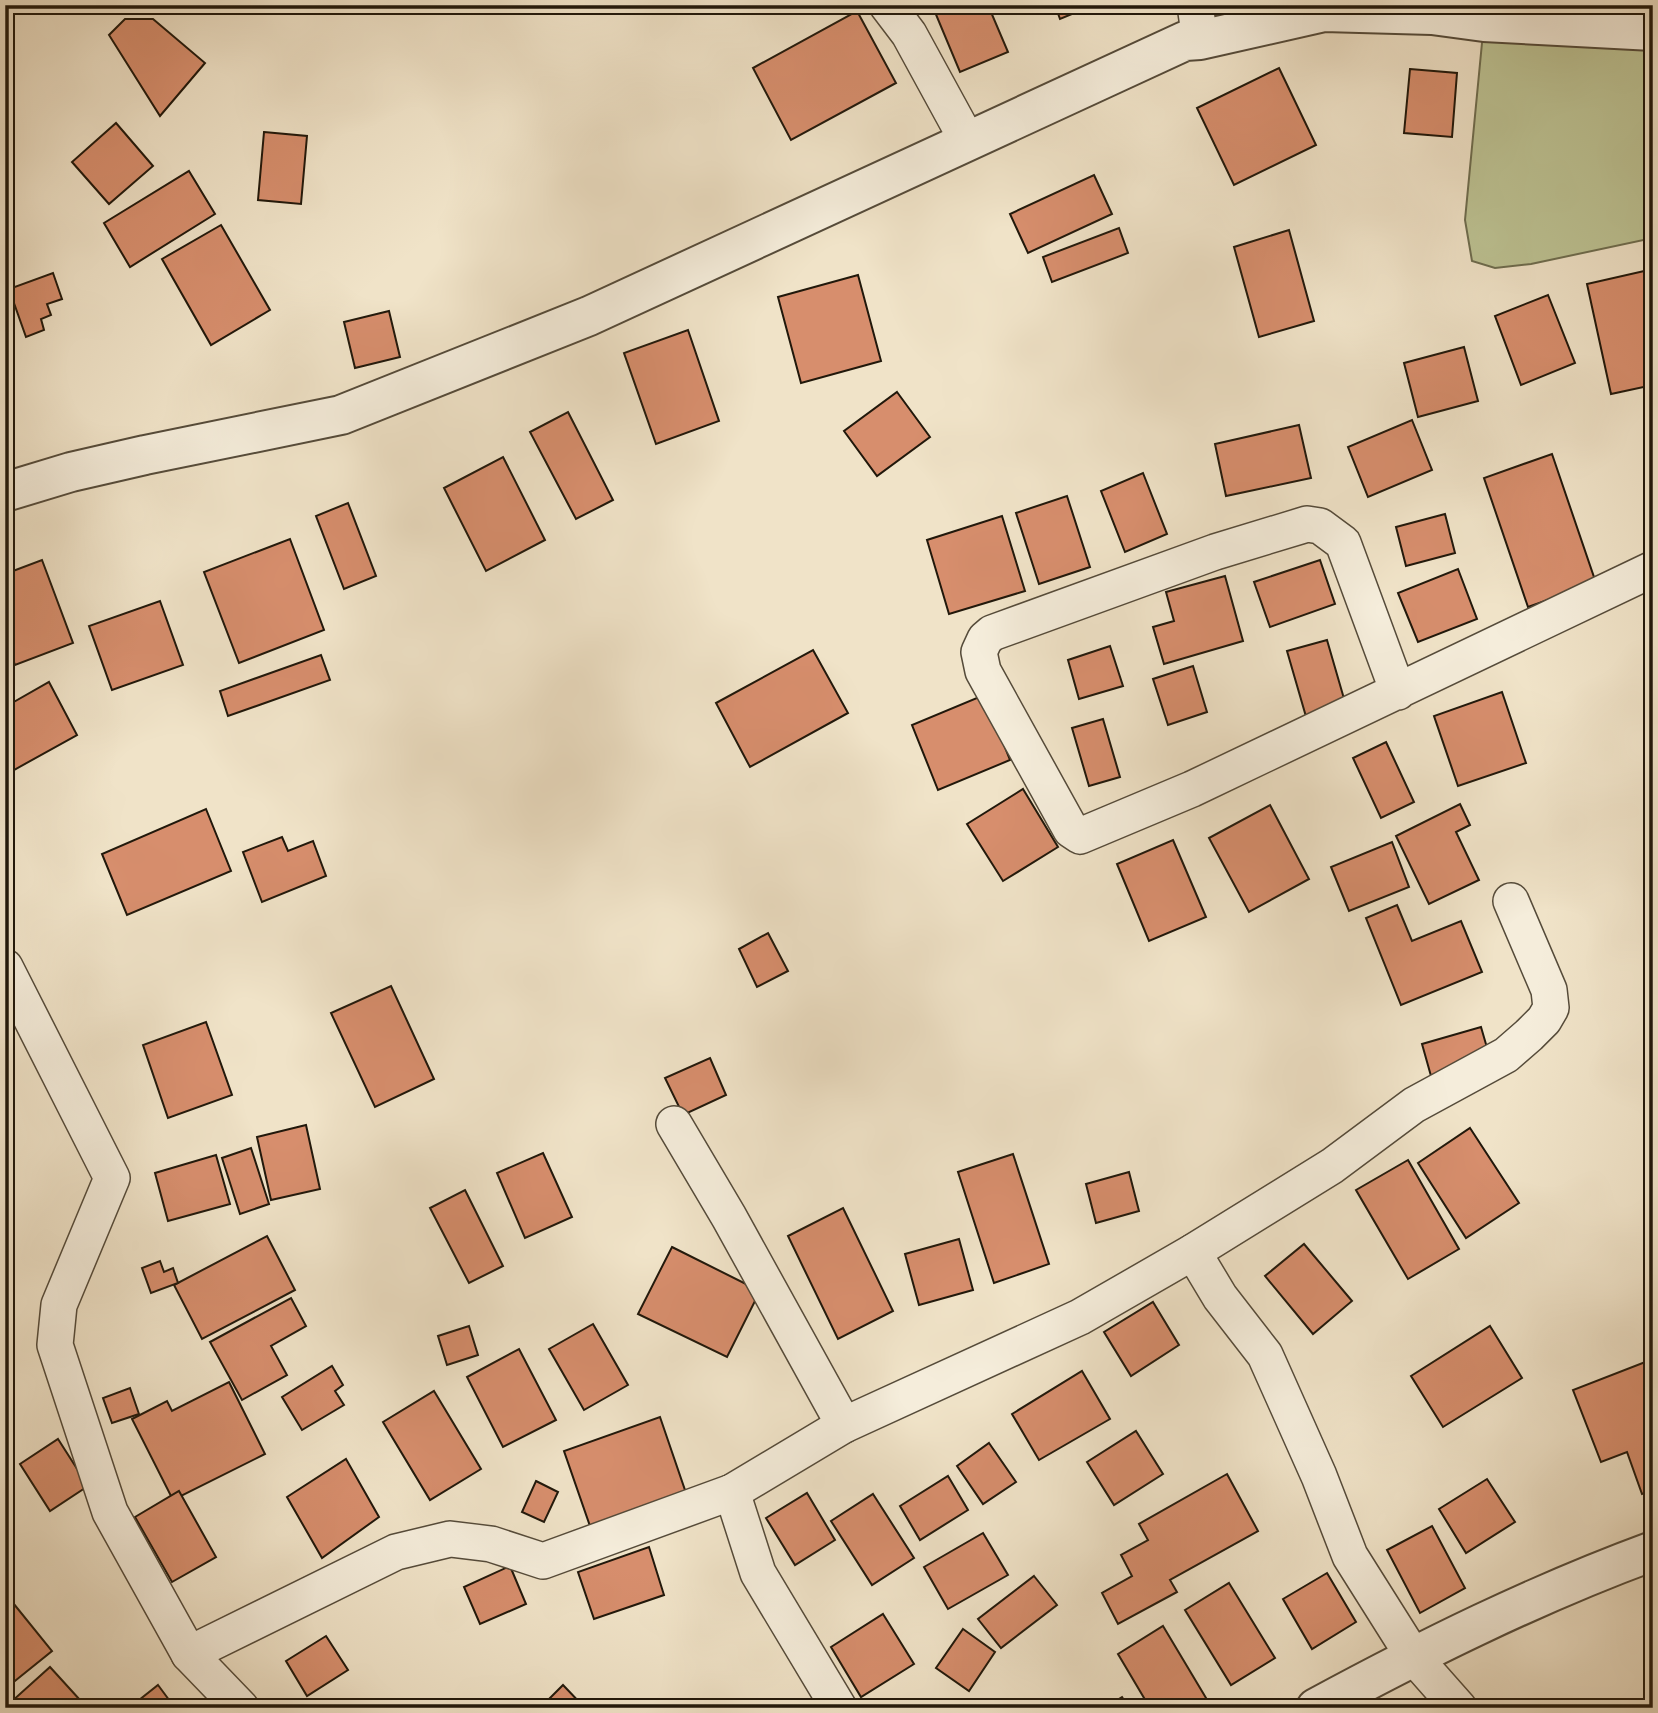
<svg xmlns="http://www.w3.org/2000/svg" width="1658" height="1713" font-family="Alegreya,serif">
<rect width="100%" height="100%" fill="#f0e3c8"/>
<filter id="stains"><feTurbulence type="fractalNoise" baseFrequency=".00286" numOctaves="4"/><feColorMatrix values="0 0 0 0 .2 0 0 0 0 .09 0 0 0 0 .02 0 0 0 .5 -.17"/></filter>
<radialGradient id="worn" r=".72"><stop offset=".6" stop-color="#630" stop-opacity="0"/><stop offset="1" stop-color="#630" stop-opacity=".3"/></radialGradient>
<polygon fill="#bdc394" stroke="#6f6e50" stroke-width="2" points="1484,22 1653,31 1653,238 1531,264 1495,268 1472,261 1465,220"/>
<g fill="#d78e6d" stroke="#21180b" stroke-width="2">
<polygon points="932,5 988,5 1008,52 960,72"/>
<polygon points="1055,5 1088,5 1089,7 1060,19"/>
<polygon points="1622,5 1653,5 1653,15 1623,18"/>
<polygon points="857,11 896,83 791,140 753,68"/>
<polygon points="125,19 153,19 205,63 160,116 109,35"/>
<polygon points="1279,68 1316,145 1234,185 1197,108"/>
<polygon points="1410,69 1457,73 1452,137 1404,133"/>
<polygon points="116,123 153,166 109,204 72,162"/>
<polygon points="264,132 307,136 301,204 258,200"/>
<polygon points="189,171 215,214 130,267 104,223"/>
<polygon points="1094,175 1112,214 1028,253 1010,214"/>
<polygon points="221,225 270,310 211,345 162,259"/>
<polygon points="1119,228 1128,253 1052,282 1043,257"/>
<polygon points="1289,230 1314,321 1259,337 1234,247"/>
<polygon points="1653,269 1653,385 1611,394 1587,284"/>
<polygon points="53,273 62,299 47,304 51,315 41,319 44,330 26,337 9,289"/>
<polygon points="858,275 881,361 801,383 778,297"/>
<polygon points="1548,295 1575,363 1521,385 1495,316"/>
<polygon points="389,311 400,357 355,368 344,322"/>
<polygon points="688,330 719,421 656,444 624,353"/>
<polygon points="1464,347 1478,401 1418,417 1404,363"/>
<polygon points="897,392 930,437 877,476 844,431"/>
<polygon points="568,412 613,500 576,519 530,432"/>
<polygon points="1412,420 1432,470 1368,497 1348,447"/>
<polygon points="1299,425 1311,478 1226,496 1215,444"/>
<polygon points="1552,454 1596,583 1528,607 1484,478"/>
<polygon points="503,457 545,540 486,571 444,488"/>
<polygon points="1143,473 1167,534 1125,552 1101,491"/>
<polygon points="1067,496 1090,567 1039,584 1016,513"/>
<polygon points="348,503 376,576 344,589 316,516"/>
<polygon points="1445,514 1455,553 1406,566 1396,527"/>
<polygon points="1002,516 1025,591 949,614 927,540"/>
<polygon points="290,539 324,630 239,663 204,572"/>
<polygon points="42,560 73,643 15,665 8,645 5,646 5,574"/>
<polygon points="1320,560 1335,604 1270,627 1254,582"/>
<polygon points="1458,569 1477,619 1418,642 1398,593"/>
<polygon points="1225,576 1243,641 1164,664 1153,627 1174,621 1166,592"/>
<polygon points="160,601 183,665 112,690 89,626"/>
<polygon points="1327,640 1347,709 1307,720 1287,651"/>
<polygon points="1110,646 1123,686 1079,699 1068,660"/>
<polygon points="813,650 848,713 750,767 716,703"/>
<polygon points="321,655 330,680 228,716 220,691"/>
<polygon points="1193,666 1207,712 1168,725 1153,679"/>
<polygon points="49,682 77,735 5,775 5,707"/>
<polygon points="1502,692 1526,763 1458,786 1434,716"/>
<polygon points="984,695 1010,760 938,790 912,725"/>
<polygon points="1103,719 1120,777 1089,786 1072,728"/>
<polygon points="1386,742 1414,802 1381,818 1353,758"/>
<polygon points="1023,789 1058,847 1003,881 967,824"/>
<polygon points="1460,804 1470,825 1456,832 1479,880 1429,904 1396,836"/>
<polygon points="1270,805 1309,879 1249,912 1209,838"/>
<polygon points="206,809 231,871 127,915 102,854"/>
<polygon points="282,837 288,851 313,841 326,876 262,902 243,852"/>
<polygon points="1173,840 1206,917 1149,941 1117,864"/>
<polygon points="1392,842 1409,887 1349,911 1331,867"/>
<polygon points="1397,905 1412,941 1461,921 1482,972 1401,1005 1366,918"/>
<polygon points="768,933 788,971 757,987 739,949"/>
<polygon points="391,986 434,1079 375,1107 331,1013"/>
<polygon points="206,1022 232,1095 168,1118 143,1045"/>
<polygon points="1481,1027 1490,1058 1431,1076 1422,1044"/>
<polygon points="710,1058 726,1095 683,1115 665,1078"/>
<polygon points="306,1125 320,1189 271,1200 257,1137"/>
<polygon points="1470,1128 1519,1203 1466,1238 1418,1163"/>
<polygon points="251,1148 269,1204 240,1214 222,1158"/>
<polygon points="543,1153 572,1217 525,1238 497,1173"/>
<polygon points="1013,1154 1049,1264 994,1283 958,1172"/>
<polygon points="216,1155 230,1204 168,1221 155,1173"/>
<polygon points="1408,1160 1459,1249 1408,1279 1356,1190"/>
<polygon points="1129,1172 1139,1211 1096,1223 1086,1184"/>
<polygon points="465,1190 503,1266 469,1283 430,1208"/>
<polygon points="843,1208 893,1311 838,1339 788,1236"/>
<polygon points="267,1236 295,1290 202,1339 174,1285"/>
<polygon points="959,1239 973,1290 919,1305 905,1254"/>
<polygon points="1304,1244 1352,1301 1313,1334 1265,1276"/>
<polygon points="672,1247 760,1291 727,1357 638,1314"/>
<polygon points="160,1261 164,1272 173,1268 178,1283 151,1293 142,1268"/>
<polygon points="291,1298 306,1326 271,1346 287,1375 242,1400 210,1342"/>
<polygon points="1153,1302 1179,1345 1131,1376 1104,1332"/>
<polygon points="593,1324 628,1385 584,1410 549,1349"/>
<polygon points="469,1326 478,1355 447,1365 438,1336"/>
<polygon points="1490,1326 1522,1378 1443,1427 1411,1376"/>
<polygon points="519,1349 556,1420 503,1447 467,1377"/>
<polygon points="1653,1359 1653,1490 1642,1494 1627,1452 1601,1462 1573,1390"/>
<polygon points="332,1366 343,1385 335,1391 344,1405 302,1430 282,1397"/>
<polygon points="1082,1371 1110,1419 1039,1460 1012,1414"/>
<polygon points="229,1382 265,1454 173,1500 132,1419 167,1401 172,1411"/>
<polygon points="130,1388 139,1414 112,1423 103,1398"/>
<polygon points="434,1391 481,1469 430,1500 383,1422"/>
<polygon points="660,1417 687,1496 591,1529 564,1451"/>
<polygon points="1136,1431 1163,1474 1114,1505 1087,1462"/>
<polygon points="58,1439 88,1486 50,1511 20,1464"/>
<polygon points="989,1443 1016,1482 983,1504 957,1466"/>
<polygon points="346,1459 379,1517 322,1558 287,1497"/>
<polygon points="1227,1474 1258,1531 1170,1580 1177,1592 1118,1624 1102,1593 1132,1576 1121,1555 1148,1540 1139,1524"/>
<polygon points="948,1476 968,1510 920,1540 900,1506"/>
<polygon points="1487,1479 1515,1522 1466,1553 1439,1509"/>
<polygon points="536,1481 558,1492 544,1522 522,1512"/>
<polygon points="179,1491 216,1557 172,1582 135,1517"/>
<polygon points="807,1493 835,1540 795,1565 766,1518"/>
<polygon points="873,1494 914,1558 872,1585 831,1521"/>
<polygon points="1432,1526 1465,1588 1420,1613 1387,1550"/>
<polygon points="983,1533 1008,1575 948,1609 924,1567"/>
<polygon points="649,1547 664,1595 594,1619 578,1572"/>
<polygon points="510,1566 526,1604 480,1624 464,1587"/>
<polygon points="1327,1573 1356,1622 1312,1649 1283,1599"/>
<polygon points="1034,1576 1057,1605 1001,1648 978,1619"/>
<polygon points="1229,1583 1275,1658 1231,1685 1185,1610"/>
<polygon points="5,1593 52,1651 5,1689"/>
<polygon points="883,1614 914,1664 861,1697 831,1647"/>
<polygon points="1163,1626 1212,1708 1150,1708 1118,1654"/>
<polygon points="963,1629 995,1652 969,1691 936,1668"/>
<polygon points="326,1636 348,1670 307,1696 286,1661"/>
<polygon points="50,1667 80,1700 71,1708 16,1708 11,1702"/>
<polygon points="158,1685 175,1708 129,1708"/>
<polygon points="563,1685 585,1708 540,1708"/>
<polygon points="1122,1697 1129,1708 1104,1708"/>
</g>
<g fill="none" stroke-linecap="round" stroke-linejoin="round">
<defs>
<g id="minor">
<polyline points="887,5 909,34 968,142"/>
<polyline points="1195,5 1200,40"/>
<polyline points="1398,692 1343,543 1320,526 1307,524 1215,552 992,633 985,639 979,652 983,671 1071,830 1080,836 1192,789 1653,569"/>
<polyline points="5,967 112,1178 59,1305 55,1345 110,1512 189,1654 241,1708"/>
<polyline points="674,1124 729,1217 844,1425"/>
<polyline points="1193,1252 1220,1297 1265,1355 1319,1476 1350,1556 1413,1656 1459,1708"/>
<polyline points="732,1492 758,1573 839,1708"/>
<polyline points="189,1654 396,1552 450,1539 491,1544 543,1561 732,1492 844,1425 1080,1317 1193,1252 1332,1166 1414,1105 1506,1055 1529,1035 1544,1020 1551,1008 1549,990 1511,901"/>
</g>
<g id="tertiary">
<polyline points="5,492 71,472 145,455 341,415 589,316 1185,41 1200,40 1324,12 1432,15 1484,22 1653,31"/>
<path d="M1316,1708c109,-59 220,-114 337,-157"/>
</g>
</defs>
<use href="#minor" stroke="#554b3a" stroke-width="38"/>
<use href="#tertiary" stroke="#554b3a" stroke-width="42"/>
<use href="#minor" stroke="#f5eddb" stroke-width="35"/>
<use href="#tertiary" stroke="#f5eddb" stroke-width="38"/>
</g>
<rect width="1658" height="1713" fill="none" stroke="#f0e3c8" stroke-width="28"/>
<rect x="7" y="7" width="1644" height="1699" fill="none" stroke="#21180b" stroke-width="3.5"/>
<rect x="14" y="14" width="1630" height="1685" fill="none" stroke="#21180b" stroke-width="2"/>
<rect width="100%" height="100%" filter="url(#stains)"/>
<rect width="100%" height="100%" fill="url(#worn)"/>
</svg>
